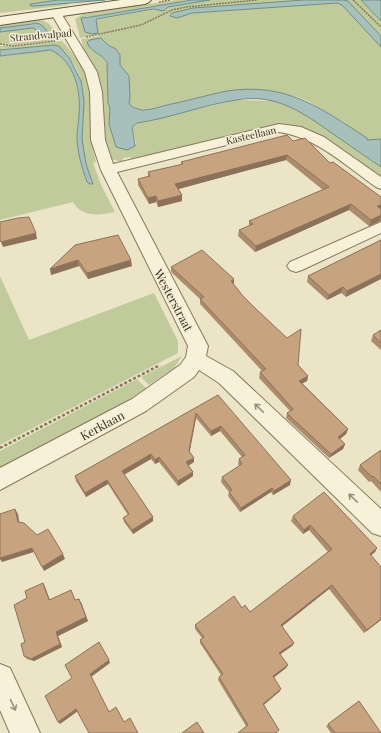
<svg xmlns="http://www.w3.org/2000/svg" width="381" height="733" font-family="'Playfair Display',serif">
<rect width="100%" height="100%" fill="#ece4c7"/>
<g fill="#c1ca9b">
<polygon points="0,0 58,0 30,4 36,6 67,3 68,5 0,13"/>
<path d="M175,0h17l-96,16h-11l11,4 109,-20h156l20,21v123l-15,-4 -21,-17 -11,-5 -24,-16 -12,-5 -27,-6 -12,-2 -33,3 -77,17h-12l-8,-5v-24l-9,-15 -4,-16 -8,-4 -7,-7 -11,11 12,7 6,9h-1l1,38 2,5 -1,16 7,24 20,-4 -4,-17 5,-4 99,-23 36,1 22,6 16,10 71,50v12l-62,-44c-14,-9 -26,-11 -42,-10l-145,36 -2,-4 -7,1 -1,4 -11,-3 -5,-10 -3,-25 1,-16 -2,-20 -6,-16 -12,-22 -3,-11 18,-3 -1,-2 -18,4 -5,-19 8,-5z"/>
<path d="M35,20c17,0 16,8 26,20l-50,5 -11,-1v-12l33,-4 2,1 5,9 9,-1 -7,-12 -5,-2 -37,5v-3z"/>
<path d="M62,41c13,14 24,29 29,49l-1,45 6,27 -3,1 9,24 13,25c-16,3 -33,6 -42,-10l-73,18v-164l51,-6c24,12 29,39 28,63 0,8 -3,17 -2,25 1,15 5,30 10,45h6c-6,-14 -11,-29 -11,-44 -1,-28 8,-56 -12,-80 -4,-5 -11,-10 -16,-14l-54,5v-4h10z"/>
<polygon points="0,276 29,340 154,293 178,341 178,353 0,445"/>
<polygon points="182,356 174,368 149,385 141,377"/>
<polygon points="137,379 146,388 126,402 0,468 0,451"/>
</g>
<g fill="#a8c0bb" stroke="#6f8e89">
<polygon points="58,0 105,0 36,6 31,6 30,4"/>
<polygon points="192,0 210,0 168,7 164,11 153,9 97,19 96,20 98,33 92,34 85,32 81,18 97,16"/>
<polygon points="304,0 343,0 348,1 381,36 381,47 342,5 337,3 192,13 177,18 170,16 172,13 193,8"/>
<polygon points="361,0 380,0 381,1 381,21"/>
<path d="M34,23c8,0 13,6 15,14l-9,1 -5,-9 -2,-1 -33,4v-4l32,-4z"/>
<path d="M101,38l7,7 8,4 4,6v10l9,11 1,21 -1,7c4,4 8,5 14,6 8,0 16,-3 24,-5 20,-4 40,-10 60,-14 60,-9 93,17 140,47v2l14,-1v28c-16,-11 -32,-22 -48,-33 -31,-22 -57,-41 -97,-34 -33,5 -65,18 -99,23l-5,4 3,19 -8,4 -11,-3 -7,-23 1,-16 -2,-5 -1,-38h1c-3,-11 -18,-12 -21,-23l3,-2z"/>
<path d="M54,45l5,1 11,13 11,22 3,20 -2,38 4,25 7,20h-3l-3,-2c-5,-15 -10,-30 -10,-46 0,-7 2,-14 2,-21 2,-25 -4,-53 -28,-65l-51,6v-6z"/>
</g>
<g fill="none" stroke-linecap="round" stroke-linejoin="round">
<defs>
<g id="street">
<path d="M56,10l5,3 36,59 5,20 3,48 8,24 166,-40 22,3 23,10 57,40v12l-5,-2c-30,-21 -60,-50 -97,-55l-162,40 91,174 -2,10 27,15 148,138v27l-9,-3 -153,-150 -20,-13 -5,7 -48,34 -146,79v-22l132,-69 48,-34 6,-8 2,-11 -87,-176 -10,-30 -1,-48 -5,-20 -34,-59z"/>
<polygon points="381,222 381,233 302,270 296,272 290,270 287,266 290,262"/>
<polygon points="0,664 10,668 40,733 10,733 0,710"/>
</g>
<polygon id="secondary" points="121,0 151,0 149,2 145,4 0,25 0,17"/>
</defs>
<use href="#street" stroke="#87775d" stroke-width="2"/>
<use href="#secondary" stroke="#695840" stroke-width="2"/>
<g stroke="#87775d" stroke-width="1.5" stroke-dasharray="2 1" stroke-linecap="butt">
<polyline points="353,0 381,27"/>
<polyline points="159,2 170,0"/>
<polyline points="86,37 141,25 172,10 186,7 257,0"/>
<polyline points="0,44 12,46 55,41"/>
</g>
<polyline stroke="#87775d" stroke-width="2.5" stroke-dasharray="3 2" stroke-linecap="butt" points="0,448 160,365"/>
<use href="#street" fill="#f7f1da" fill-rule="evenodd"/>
<use href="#secondary" fill="#f7f1da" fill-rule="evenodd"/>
</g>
<g fill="#ac8c6d">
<polygon points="293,141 330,163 381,197 381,221 380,221 369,226 349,210 255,252 238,236 239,230 249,226 249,221 323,190 286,160 178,189 182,195 182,201 158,207 156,202 149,204 138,185 138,179 148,177 148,172 181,165 181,162"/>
<polygon points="381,240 346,297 341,293 327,300 307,282 308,276"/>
<polygon points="75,245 132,266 88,279 79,266 51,275"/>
<polygon points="171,267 234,285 298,365 308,376 307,381 302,383 348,429 346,434 340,439 345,444 343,449 329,458 286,418 287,413 290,411 259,378 260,372 262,371 200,304 200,299 171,272"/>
<polygon points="381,330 381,350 371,341 373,335"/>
<polygon points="218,395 290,485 273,495 271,492 240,512 228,496 229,492 221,482 222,477 239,466 238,464 239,459 242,457 220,431 211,436 196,418 189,452 194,462 188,466 193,472 193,476 178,486 159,462 155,464 151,459 124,475 153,517 153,521 133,534 124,522 123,518 128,515 108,484 86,497 76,481 75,476"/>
<polygon points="381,450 381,492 371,481 369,482 358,470 360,465"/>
<polygon points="293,516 377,548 375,552 371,555 381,620 364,633 329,589 282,626 294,643 292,646 280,654 288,665 286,668 274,677 280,691 264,705 279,730 277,733 238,733 246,726 218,680 219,677 221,675 200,643 200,640 202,638 195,629 195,625 242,608 250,612 328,552 309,530 303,534 291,521"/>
<polygon points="43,583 45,587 50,600 76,600 88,621 58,636 62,647 34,661 27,659 24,656 27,598"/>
<polygon points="359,701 381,733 331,733 326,726"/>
</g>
<g fill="#8c7259">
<polygon points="287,155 286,160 175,190 175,184"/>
<polygon points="182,195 182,201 158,207 158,201"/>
<polygon points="156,196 156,202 149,204 148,198"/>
<polygon points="351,204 349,210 255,252 256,246"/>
<polygon points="381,205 381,210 377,206"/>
<polygon points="381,215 380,221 369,226 371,220"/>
<polygon points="36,233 37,239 3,247 1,242"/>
<polygon points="78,260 79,266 51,275 50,269"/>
<polygon points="131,260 132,266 88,279 87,273"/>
<polygon points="381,274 381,279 346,297 347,291"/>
<polygon points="234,279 234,285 231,281"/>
<polygon points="343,287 341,293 327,300 329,295"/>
<polygon points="308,376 307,381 298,386 299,381"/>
<polygon points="196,413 196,418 189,456 189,451"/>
<polygon points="221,426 220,431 211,436 211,431"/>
<polygon points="348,429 346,434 336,442 338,437"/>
<polygon points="345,444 343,449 329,458 331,454"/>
<polygon points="151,454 151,459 123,475 122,471"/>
<polygon points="159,457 159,462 155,464 155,460"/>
<polygon points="194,458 194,462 186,467 186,462"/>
<polygon points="193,472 193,476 178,486 178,481"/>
<polygon points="107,480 108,484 86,497 85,493"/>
<polygon points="291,480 290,485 273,495 274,491"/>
<polygon points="272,488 271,492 240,512 241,508"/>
<polygon points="15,509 18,514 20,526 18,522"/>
<polygon points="153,517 153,521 133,534 132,530"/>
<polygon points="310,525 309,530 303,534 304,530"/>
<polygon points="32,548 34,552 2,562 0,559 0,558"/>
<polygon points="377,548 375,552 367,559 370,554"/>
<polygon points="63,554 65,559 44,571 42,567"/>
<polygon points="43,583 45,587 51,604 49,600"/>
<polygon points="332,585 329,589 280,628 281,625"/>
<polygon points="81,602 88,621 58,636 62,647 34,661 31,659 56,632"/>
<polygon points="381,619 381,620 364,633 367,630"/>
<polygon points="294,643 292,646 278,656 279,653"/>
<polygon points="109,660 110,663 91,677 90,674"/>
<polygon points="288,665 286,668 272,679 273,676"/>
<polygon points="281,689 280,691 262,706 263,704"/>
<polygon points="76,709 78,711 60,724 58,722"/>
</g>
<g fill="#c8a37f" stroke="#8c7259">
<polygon points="287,135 293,141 305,138 330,163 333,162 381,197 381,205 377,206 381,209 381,215 371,220 351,204 256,246 239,230 253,224 249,221 329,187 287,155 175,184 182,195 158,201 156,196 148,198 138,179 150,176 148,172 183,164 181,162"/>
<polygon points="29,217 36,233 1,242 0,240 0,222 18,218"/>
<polygon points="118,235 131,260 87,273 78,260 50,269 75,245"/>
<polygon points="381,240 381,274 347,291 343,287 329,295 308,276"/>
<polygon points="202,250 234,279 231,281 243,296 255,308 287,338 301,329 298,365 308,376 299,381 348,429 338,437 345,444 331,454 294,420 287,413 293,409 260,372 266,369 200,299 204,297 171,267"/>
<polygon points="381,330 381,343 373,335"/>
<polygon points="218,395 291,480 274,491 272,488 241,508 229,492 232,490 222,477 242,464 239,459 245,455 221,426 211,431 196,413 189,451 194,458 186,462 193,472 178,481 159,457 155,460 151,454 122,471 153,517 132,530 123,518 129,514 107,480 85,493 75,476"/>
<polygon points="381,450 381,484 373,476 372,477 360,465"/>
<polygon points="324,492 377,548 370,554 381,567 381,619 367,630 332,585 281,625 294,643 279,653 288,665 273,676 281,689 263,704 279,730 276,733 238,733 248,725 219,677 223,674 200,640 204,637 195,625 234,596 242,608 245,605 250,612 332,549 310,525 304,530 293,516"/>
<polygon points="15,509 18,522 24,523 37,535 48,529 63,554 42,567 32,548 0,558 0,514"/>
<polygon points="43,583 49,600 71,590 75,600 79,599 86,617 56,632 60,644 31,659 24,656 21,644 25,642 14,605 27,598 25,591"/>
<polygon points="99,642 109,660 90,674 109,712 116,707 124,722 130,718 138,733 89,733 76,709 58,722 45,696 72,678 65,665"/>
<polygon points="359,701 381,733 335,733 328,724"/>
<polygon points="197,722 204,733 182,733"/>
</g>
<defs><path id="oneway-shaft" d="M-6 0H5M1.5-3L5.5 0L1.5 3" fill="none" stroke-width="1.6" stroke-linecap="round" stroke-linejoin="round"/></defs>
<g stroke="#988f7d">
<use href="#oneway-shaft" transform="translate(259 408) rotate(-136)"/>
<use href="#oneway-shaft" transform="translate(353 498) rotate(-136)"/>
<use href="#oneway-shaft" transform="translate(13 705) rotate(65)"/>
</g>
<g text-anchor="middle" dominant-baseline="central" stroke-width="3" stroke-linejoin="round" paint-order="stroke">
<g font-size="10" fill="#382d20" stroke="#f4eed6">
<text transform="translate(41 35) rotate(-5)">Strandwalpad</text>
<text transform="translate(251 135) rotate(-13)">Kasteellaan</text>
</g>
<g font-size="12" fill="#382d20" stroke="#f4eed6">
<text transform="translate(174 300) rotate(62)">Westerstraat</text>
<text transform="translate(102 425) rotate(-28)">Kerklaan</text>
</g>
</g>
</svg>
